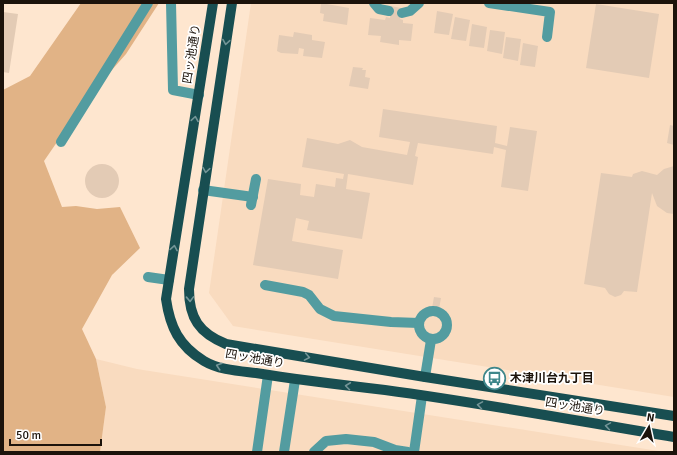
<svg xmlns="http://www.w3.org/2000/svg" width="677" height="455" font-family="Signika,'Noto Sans JP',sans-serif">
<rect width="100%" height="100%" fill="#fee6cf"/>
<g fill="#f9dbbf">
<polygon points="251,3 674,3 674,397 233,326 209,293"/>
<polygon points="96,359 137,369 665,452 100,452 106,407"/>
</g>
<polygon fill="#e1b386" points="81,3 159,3 126,54 88,97 44,161 62,207 76,206 97,209 120,207 140,248 112,275 82,329 96,359 106,407 100,452 3,452 3,90 30,76"/>
<g fill="#e3cbb5">
<polygon points="321,3 349,8 347,25 323,21 324,14 320,13"/>
<polygon points="596,4 659,14 649,78 586,68"/>
<polygon points="391,6 401,8 400,19 403,20 403,23 413,24 411,41 399,40 399,45 380,42 381,36 368,35 370,18 385,20 386,17 390,18"/>
<polygon points="437,11 453,14 449,35 434,33"/>
<polygon points="3,12 18,14 9,73 3,72"/>
<polygon points="455,17 470,20 466,41 451,39"/>
<polygon points="472,24 487,27 484,48 469,46"/>
<polygon points="490,30 505,32 502,54 487,51"/>
<polygon points="294,32 312,35 312,40 325,42 322,58 303,56 304,49 299,48 298,54 281,53 277,51 279,35 293,37"/>
<polygon points="506,37 521,39 518,61 503,58"/>
<polygon points="523,43 538,46 535,67 520,65"/>
<polygon points="353,67 363,68 362,70 366,70 365,77 370,78 368,89 349,86"/>
<polygon points="383,109 497,126 495,143 507,146 510,127 537,131 528,191 501,187 506,150 494,147 493,154 418,143 415,156 418,157 413,185 348,174 346,189 370,193 362,239 307,230 309,221 296,218 292,241 343,250 338,279 253,265 268,179 301,184 300,195 314,197 316,184 335,187 336,178 343,179 344,174 302,167 307,138 338,144 350,140 362,147 407,155 410,142 379,137"/>
<polygon points="670,125 674,126 674,145 667,143"/>
<circle cx="102" cy="181" r="17"/>
<polygon points="674,166 674,214 667,213 657,206 652,193 637,292 624,291 621,295 615,297 609,294 605,288 584,284 601,173 632,177 633,174 642,171 657,175 664,169"/>
<polygon points="434,297 441,298 439,309 432,308"/>
</g>
<g fill="none" stroke-linecap="round" stroke-linejoin="round">
<g stroke="#539ca0" stroke-width="10">
<polyline points="171,3 173,90 199,95"/>
<polyline points="374,3 379,9 389,11"/>
<polyline points="489,3 550,12 547,37"/>
<polyline points="402,13 410,11 419,3"/>
<polyline points="61,142 148,3"/>
<polyline points="203,190 253,197"/>
<polyline points="251,205 256,179"/>
<polyline points="148,277 169,280"/>
<polyline points="265,285 303,292 309,295 320,309 334,316 391,322 419,323"/>
<circle cx="433" cy="325" r="14"/>
<polyline points="425,377 431,340"/>
<polyline points="257,452 268,375"/>
<polyline points="284,452 295,380"/>
<polyline points="314,452 326,441 346,439 374,442 395,450 408,452"/>
<polyline points="414,452 422,396"/>
</g>
<g stroke="#184e51" stroke-width="10">
<path d="M213,3l-47,296c4,28 13,47 38,62 15,9 35,10 52,12 43,7 86,12 129,17 97,13 193,31 289,47"/>
<path d="M232,3l-43,286c0,29 10,44 37,55l199,33 249,39"/>
</g>
</g>
<defs><path id="oneway-chevron" d="M-2-3.5L2.5 0L-2 3.5" fill="none" stroke-width="1.6" stroke-linecap="round" stroke-linejoin="round"/></defs>
<g stroke="#749597">
<use href="#oneway-chevron" transform="translate(226 42) rotate(99)"/>
<use href="#oneway-chevron" transform="translate(195 119) rotate(-81)"/>
<use href="#oneway-chevron" transform="translate(206 170) rotate(99)"/>
<use href="#oneway-chevron" transform="translate(174 248) rotate(-80)"/>
<use href="#oneway-chevron" transform="translate(190 299) rotate(88)"/>
<use href="#oneway-chevron" transform="translate(307 357) rotate(10)"/>
<use href="#oneway-chevron" transform="translate(219 366) rotate(-162)"/>
<use href="#oneway-chevron" transform="translate(348 386) rotate(-173)"/>
<use href="#oneway-chevron" transform="translate(480 405) rotate(-171)"/>
<use href="#oneway-chevron" transform="translate(608 426) rotate(-171)"/>
</g>
<defs>
<symbol id="bus-ring" viewBox="-11 -11 22 22"><circle r="9.5" fill="#fff" stroke="#3f878b" stroke-width="1.5"/><path d="M-5-6H5V4H4V6H2V4H-2V6H-4V4H-5ZM-3.5-4V0h7V-4ZM-3.5 1.2v1.5H-2V1.2ZM2 1.2v1.5H3.5V1.2Z" fill="#3f878b"/></symbol>
</defs>
<g fill-rule="evenodd">
<use href="#bus-ring" x="482" y="366" width="25" height="25"/>
</g>
<g text-anchor="middle" dominant-baseline="central" stroke-width="3.5" stroke-linejoin="round" paint-order="stroke">
<g font-size="12" fill="#1c130b" stroke="#fff">
<text transform="translate(192 54) rotate(-81)">四ッ池通り</text>
<text transform="translate(255 359) rotate(10)">四ッ池通り</text>
<text transform="translate(575 407) rotate(9)">四ッ池通り</text>
</g>
<g font-size="12" font-weight="bold" fill="#1c130b" stroke="#fff" text-anchor="start">
<text x="510" y="378">木津川台九丁目</text>
</g>
</g>
<rect width="677" height="455" fill="none" stroke="#1c130b" stroke-width="8"/>
<g transform="translate(649 427) rotate(9)" stroke="#ffffff" stroke-width="3" paint-order="stroke">
<path d="M0-3L7 15L0 10L-7 15Z" fill="#1c130b"/>
<text y="-6" font-size="11" font-weight="bold" text-anchor="middle" fill="#1c130b">N</text>
</g>
<path d="M10 439v6h91v-6" fill="none" stroke="#1c130b" stroke-width="2"/>
<text x="16" y="439" font-size="12" fill="#1c130b" stroke="#ffffff" stroke-width="3" paint-order="stroke">50 m</text>
</svg>
